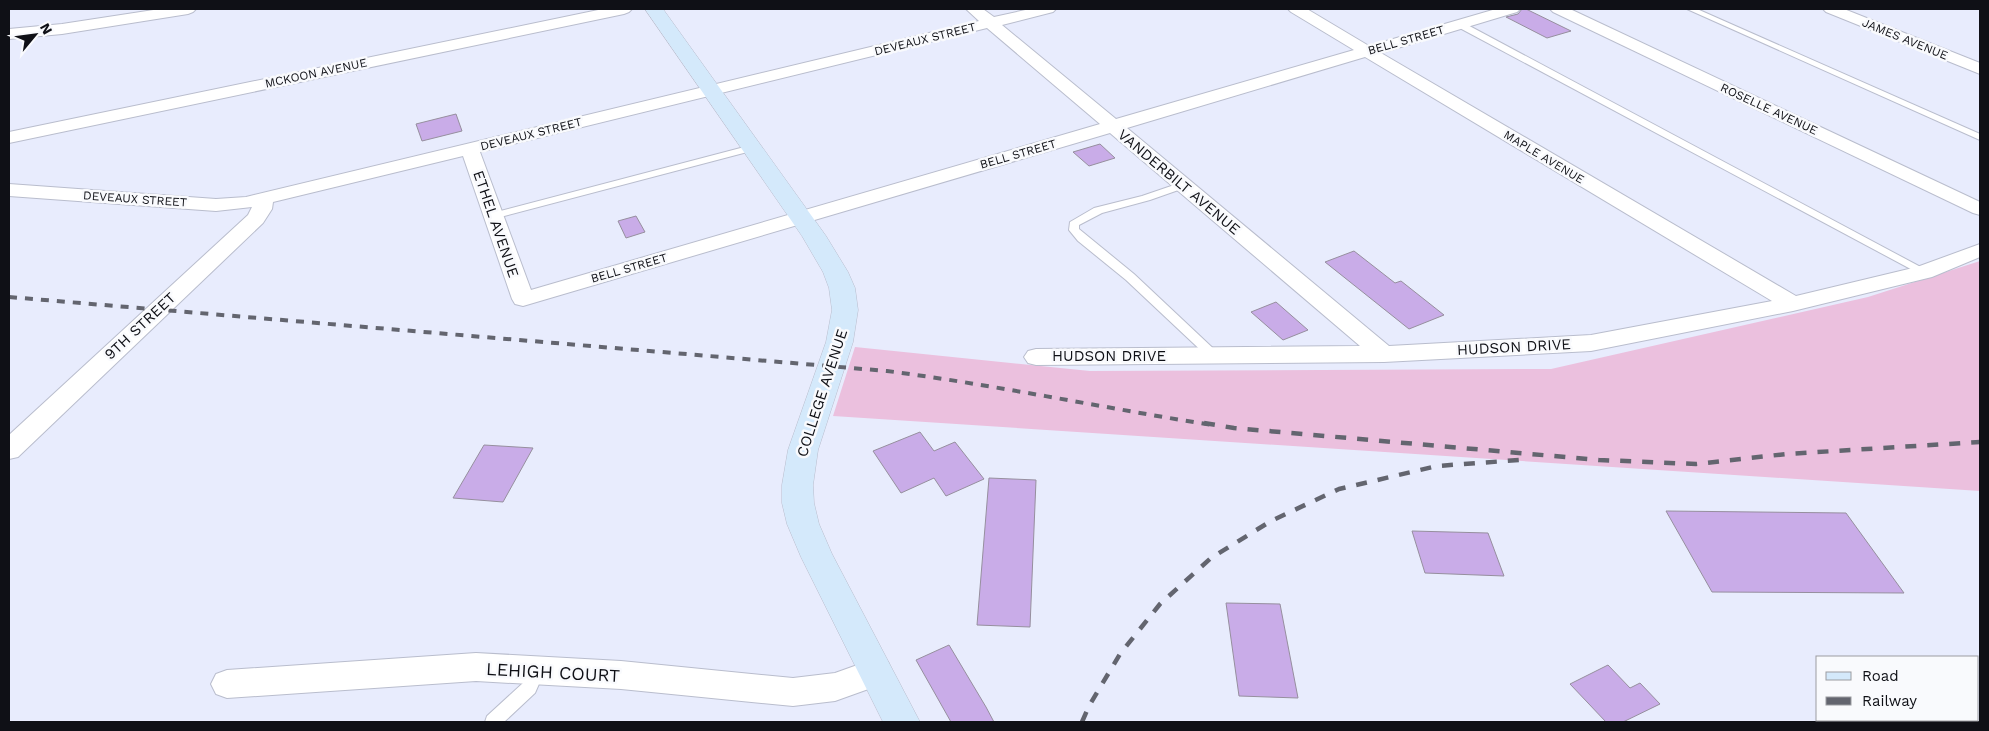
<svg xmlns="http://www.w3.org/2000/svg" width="1989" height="731" font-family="'Work Sans',sans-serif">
<rect width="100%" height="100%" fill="#e8ecfd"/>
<polygon fill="#ebc0de" points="1980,261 1980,491 833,416 855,347 1090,371 1551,369 1868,297"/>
<g fill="#c9ace8" stroke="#968f9e">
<polygon points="1522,9 1526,9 1571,31 1547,38 1506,17 1518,14"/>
<polygon points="456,114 462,131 422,141 416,124"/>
<polygon points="1100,144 1115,158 1089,166 1073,152"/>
<polygon points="636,216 645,232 626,238 618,221"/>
<polygon points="1354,251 1395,283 1401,281 1444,315 1409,329 1325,262"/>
<polygon points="1276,302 1308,330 1283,340 1251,312"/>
<polygon points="920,432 934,451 955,442 984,479 946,496 934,478 901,493 873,451"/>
<polygon points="484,445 533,448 503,502 453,498"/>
<polygon points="989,478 1036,480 1030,627 977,625"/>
<polygon points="1666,511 1846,513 1904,593 1712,592"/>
<polygon points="1412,531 1488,533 1504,576 1425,573"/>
<polygon points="1226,603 1280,604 1298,698 1239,696"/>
<polygon points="949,645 986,707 994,722 951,722 916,660"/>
<polygon points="1608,665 1630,688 1640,683 1660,704 1623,722 1606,722 1570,684"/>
</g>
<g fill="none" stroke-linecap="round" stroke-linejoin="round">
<defs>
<g id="service">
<polygon points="1687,9 1697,9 1980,134 1980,140"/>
<polygon points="1456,22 1462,22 1930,272 1924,276 1920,274 1456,26"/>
<polygon points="752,145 755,146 755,150 493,219 488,216 489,214"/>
<polygon points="1183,182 1187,183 1188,185 1187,187 1150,200 1102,213 1079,225 1079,229 1134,274 1217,352 1219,355 1217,358 1209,358 1126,280 1078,241 1069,230 1070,222 1094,208 1142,196"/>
<polygon points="537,663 543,665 545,670 535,693 504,722 485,722 487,716 523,683 531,665"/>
</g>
<g id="minor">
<polygon points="160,9 196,9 193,12 188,14 62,34 9,39 9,29 62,24"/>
<polygon points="603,9 632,9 629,12 624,14 9,143 9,132"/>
<path d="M966,9h17l11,8 36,-8h26l-3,3 -51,13 114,94 238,-69 -63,-38 -3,-3h19l62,37 127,-37h24l-3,3 -136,41 415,243 121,-29 63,-23v13l-48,20 -139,34 -202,40 -207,11 -348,3 -8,-2 -4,-6 4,-6 8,-2 324,-3 -250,-213 -587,173 -8,-2 -3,-5 -49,-143 -190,46 -1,7 -9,14 -245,234 -9,2v-24l239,-220 4,-8 -36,4 -207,-15v-12l207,15 30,-2 733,-176zM987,28l113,96 -569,166 -51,-138zM1365,57l407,244 -181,34 -202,11 -262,-218z"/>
<polygon points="1550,9 1570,9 1980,202 1980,215 1973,213 1553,12"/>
<polygon points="1823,9 1844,9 1980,63 1980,74 1826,12"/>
<polygon points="476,653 621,661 793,678 835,673 877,658 888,662 892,672 888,682 835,701 793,706 621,689 476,681 227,698 216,694 211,684 216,674 227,670"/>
</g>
<polygon id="secondary" points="645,9 663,9 826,236 848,272 855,288 858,310 853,342 818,450 813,485 814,503 819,524 832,554 920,722 883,722 801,557 787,524 782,503 782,485 788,450 826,342 832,310 829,288 823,272 802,236"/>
</defs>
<use href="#service" stroke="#b9bdcd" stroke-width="2"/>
<use href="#minor" stroke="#b9bdcd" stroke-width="2"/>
<use href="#secondary" stroke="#b9bdcd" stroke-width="1"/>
<use href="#service" fill="#fff" fill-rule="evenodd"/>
<use href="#minor" fill="#fff" fill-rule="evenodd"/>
<use href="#secondary" fill="#d4e9fb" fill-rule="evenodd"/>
<path stroke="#63656f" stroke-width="4" stroke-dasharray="8 8" stroke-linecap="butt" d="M9,297l878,74c109,14 217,37 325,54"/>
<g stroke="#63656f" stroke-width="4.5" stroke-dasharray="11 11" stroke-linecap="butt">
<polyline points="1204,423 1234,428 1599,460 1696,464 1786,454 1980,442"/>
<polyline points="1082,722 1089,706 1120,654 1160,604 1211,558 1271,521 1339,489 1437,466 1519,460"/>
</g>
</g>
<g text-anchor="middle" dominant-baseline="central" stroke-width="5" stroke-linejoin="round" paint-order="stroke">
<g font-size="12" fill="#0f1016" stroke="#f9fafd">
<text transform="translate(925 39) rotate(-14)">DEVEAUX STREET</text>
<text transform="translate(1905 39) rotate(22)">JAMES AVENUE</text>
<text transform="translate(1406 40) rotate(-16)">BELL STREET</text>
<text transform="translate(316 73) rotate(-12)">MCKOON AVENUE</text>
<text transform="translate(1769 109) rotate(25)">ROSELLE AVENUE</text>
<text transform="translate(531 134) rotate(-14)">DEVEAUX STREET</text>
<text transform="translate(1018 154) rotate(-16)">BELL STREET</text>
<text transform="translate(1544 157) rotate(31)">MAPLE AVENUE</text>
<text transform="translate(135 199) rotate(4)">DEVEAUX STREET</text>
<text transform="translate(629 268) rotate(-16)">BELL STREET</text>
</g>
<g font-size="15" fill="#0f1016" stroke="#f9fafd">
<text transform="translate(1179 182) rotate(40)">VANDERBILT AVENUE</text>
<text transform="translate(496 224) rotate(71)">ETHEL AVENUE</text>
<text transform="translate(140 326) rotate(-43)">9TH STREET</text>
<text transform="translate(1514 347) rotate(-3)">HUDSON DRIVE</text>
<text x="1109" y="356">HUDSON DRIVE</text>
<text transform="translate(822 393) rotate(-72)">COLLEGE AVENUE</text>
</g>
<g font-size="18" fill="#0f1016" stroke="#f9fafd">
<text transform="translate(553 672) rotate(3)">LEHIGH COURT</text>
</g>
</g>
<rect width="1989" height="731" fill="none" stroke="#0f1016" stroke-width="20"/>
<rect x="1816" y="656" width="162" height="65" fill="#f9fafd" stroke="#9b9ca1"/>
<rect x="1826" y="672" width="25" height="8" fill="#d4e9fb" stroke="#9b9ca1"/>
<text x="1862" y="681" font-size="15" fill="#0f1016">Road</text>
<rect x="1826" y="697" width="25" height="8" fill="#63656f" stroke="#9b9ca1"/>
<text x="1862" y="706" font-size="15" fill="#0f1016">Railway</text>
<g transform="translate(35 35) rotate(61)" stroke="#f9fafd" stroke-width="4" paint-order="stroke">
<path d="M0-4L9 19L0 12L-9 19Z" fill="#0f1016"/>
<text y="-8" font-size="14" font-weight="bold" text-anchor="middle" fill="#0f1016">N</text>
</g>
</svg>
